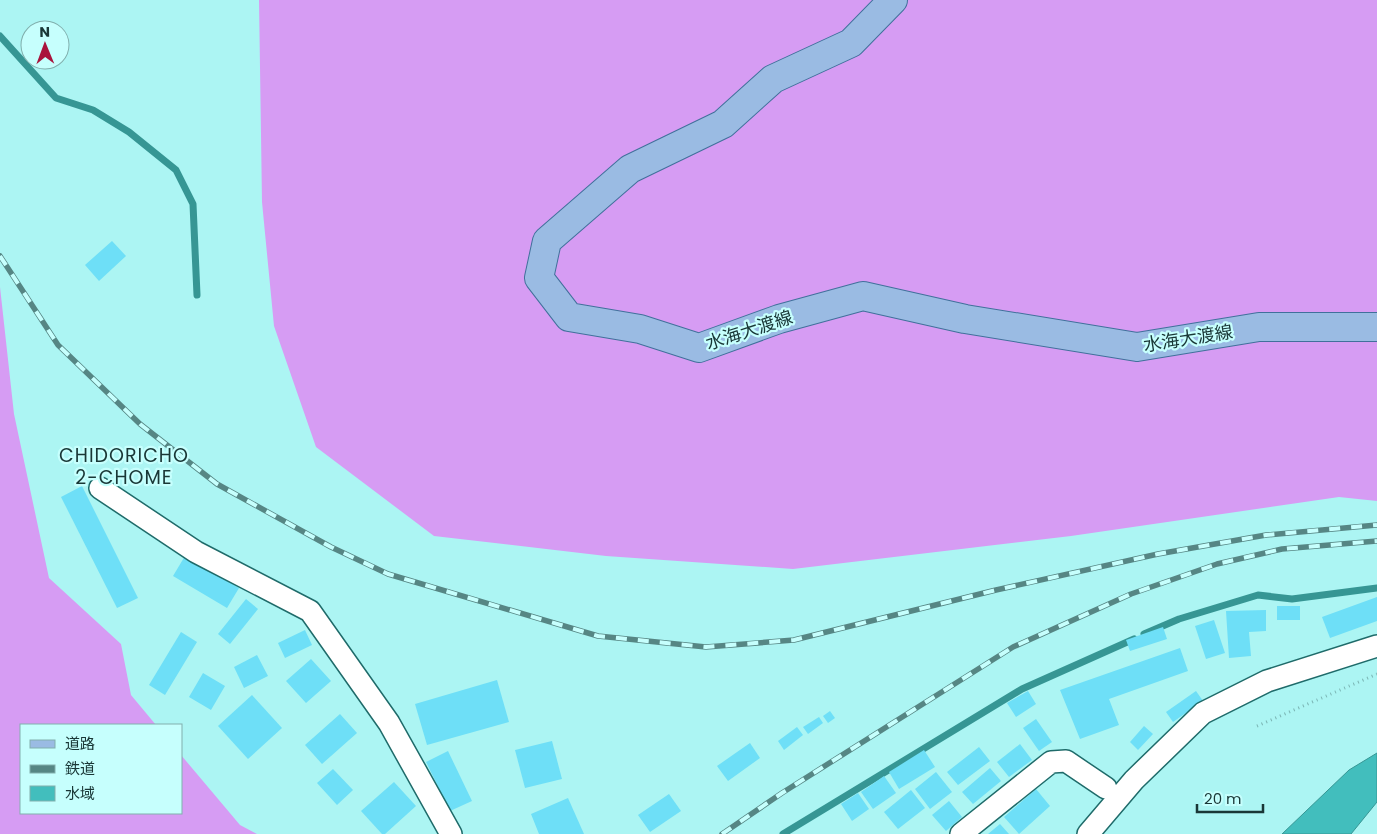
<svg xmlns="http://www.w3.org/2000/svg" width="1377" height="834" font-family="Poppins,'Noto Sans JP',sans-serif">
<rect width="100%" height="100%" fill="#acf5f3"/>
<g fill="#d69cf3">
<polygon points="259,0 1377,0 1377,501 1339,497 1071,536 793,569 606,556 434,536 316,447 274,326 262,202"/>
<polygon points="0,287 14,414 49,578 121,644 131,695 156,725 21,725 21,813 181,813 181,755 240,825 257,834 0,834"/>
</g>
<polygon fill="#42bebd" stroke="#369694" points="1377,753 1377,802 1351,834 1282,834 1349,770"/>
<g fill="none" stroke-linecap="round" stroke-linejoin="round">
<g stroke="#369694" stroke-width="7">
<polyline points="0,36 56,98 93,110 129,132 176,170 193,204 197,295"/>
<polyline points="1144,634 1179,619 1258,595 1292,599 1377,588"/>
<polyline points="783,834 1022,689 1134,639"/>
</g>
</g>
<g fill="#6edff7">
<polygon points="112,241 126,256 99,281 85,265"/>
<polygon points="82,486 138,598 117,608 61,497"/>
<polygon points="185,556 239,588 227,608 173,576"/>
<polygon points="1377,597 1377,621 1330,638 1322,617"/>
<polygon points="246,599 258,609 230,644 218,634"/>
<rect x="1277" y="606" width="23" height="14"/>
<polygon points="1266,610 1266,631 1249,632 1251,656 1229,658 1226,611"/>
<polygon points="1214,620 1225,653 1206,659 1195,626"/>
<polygon points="1163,627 1167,639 1130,651 1126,640"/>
<polygon points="305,630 312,645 285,658 278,643"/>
<polygon points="181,632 197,642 165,695 149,685"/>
<polygon points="1180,648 1188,671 1109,699 1119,725 1080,739 1060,690"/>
<polygon points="257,655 268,676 244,688 234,667"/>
<polygon points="311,659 331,681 306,703 286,681"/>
<polygon points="203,673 225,686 211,710 189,697"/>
<polygon points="497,680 509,722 427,745 415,704"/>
<polygon points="1028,691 1036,704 1016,717 1007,703"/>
<polygon points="1196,691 1203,701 1173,722 1166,712"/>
<polygon points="252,695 282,728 248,759 218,726"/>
<polygon points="830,711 835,718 828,723 823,716"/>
<polygon points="340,714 357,733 322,764 305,745"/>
<polygon points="819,717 823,723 808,734 803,727"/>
<polygon points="1036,719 1052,742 1039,751 1023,728"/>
<polygon points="1144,726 1153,734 1138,750 1130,742"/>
<polygon points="797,727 803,735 784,750 778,741"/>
<polygon points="552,741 562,779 525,788 515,750"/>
<polygon points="750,743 760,758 728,781 717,766"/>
<polygon points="1020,744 1032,760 1009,777 997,762"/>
<polygon points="979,747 990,761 958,785 947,772"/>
<polygon points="924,750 935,767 899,789 889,772"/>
<polygon points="448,751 472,801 450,811 426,762"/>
<polygon points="990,768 1001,781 973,804 962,792"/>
<polygon points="333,769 353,790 337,805 317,783"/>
<polygon points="936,772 952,792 930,809 915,789"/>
<polygon points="884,776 896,793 873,809 861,792"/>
<polygon points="394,782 416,806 385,834 382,834 361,811"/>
<polygon points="1036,789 1050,806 1019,834 1004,817"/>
<polygon points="911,790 925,808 898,829 884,812"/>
<polygon points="858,793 869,809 852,821 841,804"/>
<polygon points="669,794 681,811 650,832 638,815"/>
<polygon points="568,798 584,834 539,834 531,814"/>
<polygon points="949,801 962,817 946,831 932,815"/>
<polygon points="1000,824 1009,834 988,834"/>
</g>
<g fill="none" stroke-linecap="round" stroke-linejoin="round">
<defs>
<g id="minor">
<polyline points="100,488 196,552 310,611 389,723 451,834"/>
<polyline points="961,834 1051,762 1066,761 1106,788"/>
<polyline points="1088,834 1134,780 1203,713 1267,681 1377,646"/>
</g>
<polyline id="major" points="893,0 851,43 773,79 723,124 630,169 547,241 539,278 569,317 640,329 699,348 779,319 863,296 965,319 1137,347 1259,327 1377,327"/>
</defs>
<use href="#minor" stroke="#1f6b6a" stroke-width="24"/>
<use href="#major" stroke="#41709b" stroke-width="30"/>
<polyline stroke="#7bb5b4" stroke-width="3" stroke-dasharray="1 4" stroke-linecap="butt" points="1257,726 1377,674"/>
<use href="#minor" stroke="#fff" stroke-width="21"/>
<use href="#major" stroke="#9abbe3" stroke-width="28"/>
<defs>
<g id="rail">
<polyline points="0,256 58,345 140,424 217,484 331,547 388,574 598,636 706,647 794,640 996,590 1158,554 1266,535 1377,525"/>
<polyline points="722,834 782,793 1013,647 1131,594 1217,564 1282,549 1377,541"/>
</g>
</defs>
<use href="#rail" stroke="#568684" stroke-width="5.5"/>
<use href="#rail" stroke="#c6fffd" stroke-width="4" stroke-dasharray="11" stroke-linecap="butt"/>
</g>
<g text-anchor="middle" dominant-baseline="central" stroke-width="4.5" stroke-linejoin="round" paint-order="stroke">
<g font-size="18" fill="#193736" stroke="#c6fffd">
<text transform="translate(749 330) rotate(-18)">水海大渡線</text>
<text transform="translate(1188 338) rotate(-9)">水海大渡線</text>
</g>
<g font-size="19" letter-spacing="1" fill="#193736" stroke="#c6fffd">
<text x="124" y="455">CHIDORICHO<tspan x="124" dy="22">2-CHOME</tspan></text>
</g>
</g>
<rect x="20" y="724" width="162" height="90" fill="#c6fffd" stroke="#81afad"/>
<rect x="30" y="740" width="25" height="8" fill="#9abbe3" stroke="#81afad"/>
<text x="65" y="749" font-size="15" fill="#193736">道路</text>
<rect x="30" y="765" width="25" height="8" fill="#568684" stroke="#81afad"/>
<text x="65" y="774" font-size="15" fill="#193736">鉄道</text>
<rect x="30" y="786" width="25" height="15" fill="#42bebd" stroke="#81afad"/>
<text x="65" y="799" font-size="15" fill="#193736">水域</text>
<g transform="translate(45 45) rotate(359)"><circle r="24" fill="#c6fffd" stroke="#81afad"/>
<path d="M0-4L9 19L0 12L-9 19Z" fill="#a9133c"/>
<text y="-8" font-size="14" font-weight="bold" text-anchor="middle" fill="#193736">N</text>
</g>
<path d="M1197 804v8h66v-8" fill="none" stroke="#193736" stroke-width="2.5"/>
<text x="1204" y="804" font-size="15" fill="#193736" stroke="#c6fffd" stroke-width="4" paint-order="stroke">20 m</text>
</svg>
